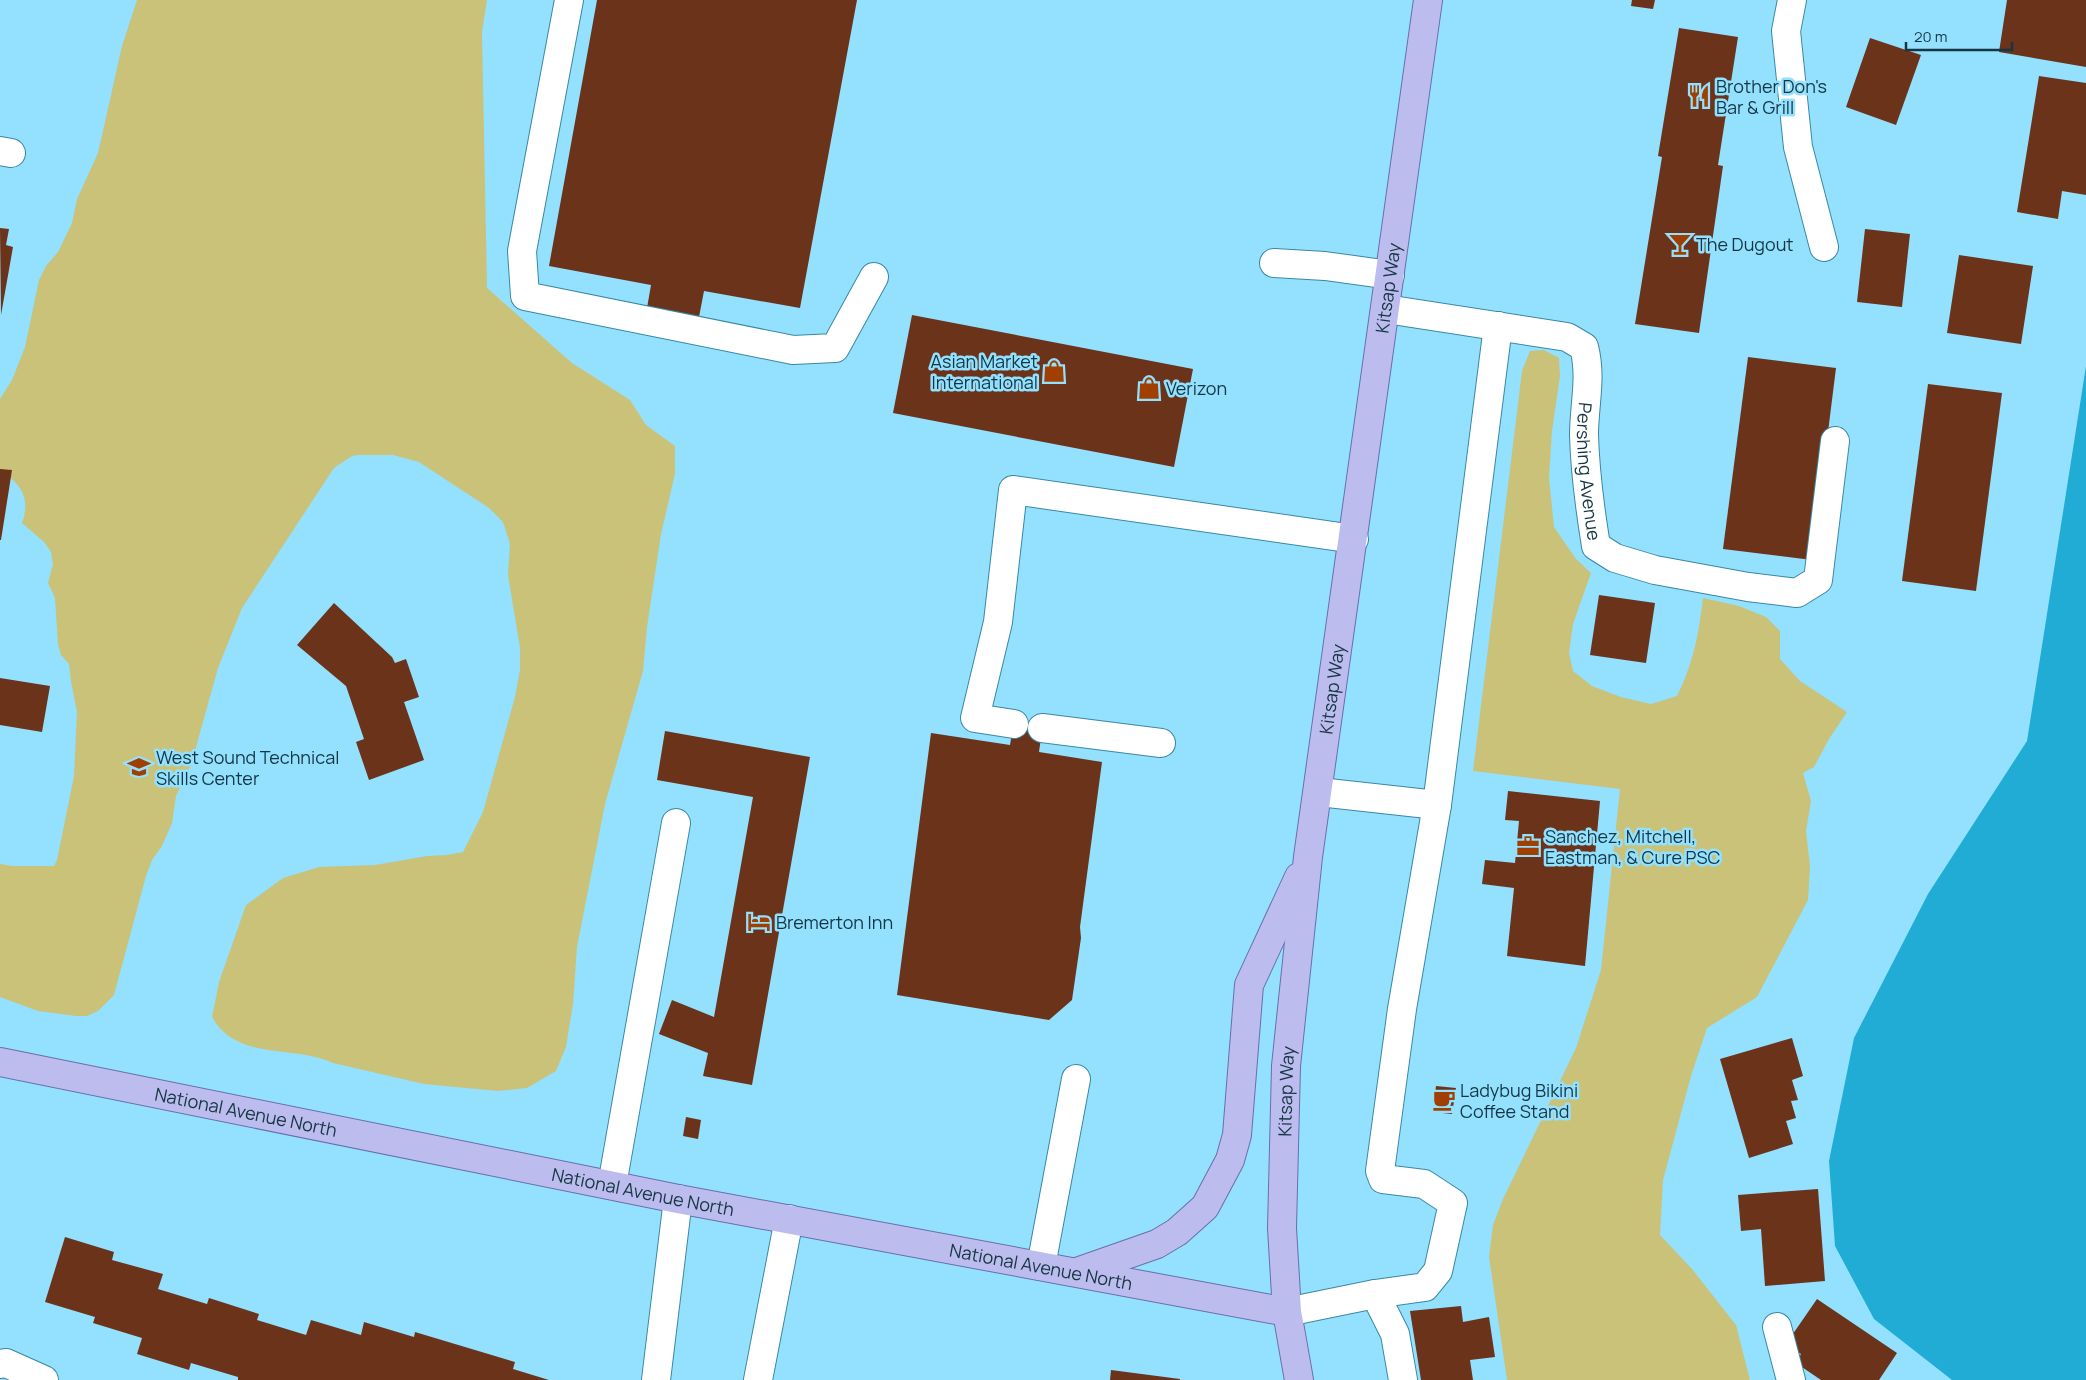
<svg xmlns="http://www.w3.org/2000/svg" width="2086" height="1380" font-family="Manrope,sans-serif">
<rect width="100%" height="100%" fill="#93e1ff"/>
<g fill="#c9c278">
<path d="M137,0h350l-5,32 5,256 85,75 58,37 16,25 29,21v28l-14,60 -14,93 -4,44 -38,133 -28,143 -4,57 -7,43 -10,24 -29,17 -29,3 -74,-7 -91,-21c-39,-18 -97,-2 -121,-46l7,-35 27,-77 37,-27 36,-11 56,-2 52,-9 20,-1 16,-3 20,-40 32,-115 5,-27v-22l-12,-73 2,-31 -7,-22 -14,-14 -70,-46 -26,-7h-34l-7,1 -18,12 -92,140 -24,60 -27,97 -15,31 -4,27 -10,23 -10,14 -6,16 -32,119 -16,16 -11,5h-11l-38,-5 -38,-14v-133l12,2h42l3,-6 17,-84 3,-64 -6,-30 -2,-18 -8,-9 -3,-11 -3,-46 -7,-15 5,-19 -2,-12 -7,-10 -22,-19c9,-25 -1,-39 -22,-53v-71l12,-19 13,-33 14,-67 7,-14 12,-14 14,-29 5,-24 21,-46 24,-107z"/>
<path d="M1544,350l15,8 1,18 -8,55 -3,47 5,49 22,32 15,14 -18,51 -4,29 4,18 19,15 29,11 30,7 26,-8c16,-32 22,-63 26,-98l36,8 27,11 14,14v28l20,22 47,31 -18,27 -15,28 -11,6 8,28 -5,30 4,35 -2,34 -51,97 -50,31 -16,48 -28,104 -3,55 32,34 44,56 14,55h-243l-18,-123 4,-32 10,-26 73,-151 25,-78 19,-181 -147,-18 49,-400 8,-20z"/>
</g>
<polygon fill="#20acd4" points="2086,366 2086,1380 1952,1380 1874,1319 1835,1246 1829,1161 1854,1038 1928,894 2027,741"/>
<g fill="#6a331a">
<polygon points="597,0 857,0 800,308 704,291 699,317 647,308 651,285 549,266"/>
<polygon points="1632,0 1655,0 1653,9 1631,6"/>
<polygon points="2007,0 2086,0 2086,67 1999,52"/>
<polygon points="1679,28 1738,37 1718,165 1723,166 1699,333 1635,324 1662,157 1658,156"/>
<polygon points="1870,38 1921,55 1896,125 1846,107"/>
<polygon points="2039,76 2086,83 2086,195 2062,191 2058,219 2017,212"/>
<polygon points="0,228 9,229 6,245 13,247 1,315"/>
<polygon points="1865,229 1910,234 1902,307 1857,302"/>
<polygon points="1959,255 2033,266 2021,344 1947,333"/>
<polygon points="912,315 1193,369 1174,467 893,413"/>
<polygon points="1748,357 1836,368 1812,560 1723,549"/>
<polygon points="1928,384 2002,393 1976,591 1902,581"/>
<polygon points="0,469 12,470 1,540 0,540"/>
<polygon points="1599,595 1655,603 1646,663 1590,655"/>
<polygon points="334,603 392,657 395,663 406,659 419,697 404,702 424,760 369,780 356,742 364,739 346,686 297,645"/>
<polygon points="0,678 50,686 42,732 0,725"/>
<polygon points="1014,721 1043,724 1039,752 1102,762 1080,927 1081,938 1072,1000 1049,1020 897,995 931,733 1010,745"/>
<polygon points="665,731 810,757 752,1085 703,1076 708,1053 659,1034 672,1000 714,1017 753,797 657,780"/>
<polygon points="1508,791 1600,801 1585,966 1507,956 1514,888 1482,884 1485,860 1515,863 1519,821 1505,820"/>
<polygon points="1792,1038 1803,1076 1792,1080 1798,1100 1791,1101 1796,1118 1786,1121 1793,1144 1749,1158 1720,1059"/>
<polygon points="1436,1086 1456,1088 1452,1114 1433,1112"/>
<polygon points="686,1117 701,1120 698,1139 683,1136"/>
<polygon points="1818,1189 1825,1281 1765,1286 1761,1229 1741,1231 1738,1195"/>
<polygon points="65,1237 114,1252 112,1260 163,1274 158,1289 207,1304 209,1298 259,1314 257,1320 306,1335 311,1320 361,1335 364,1322 414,1337 415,1332 515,1362 513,1369 549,1380 238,1380 238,1377 191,1363 189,1370 137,1354 142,1338 93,1323 95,1317 45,1302"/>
<polygon points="1817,1299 1897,1353 1879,1380 1821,1380 1796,1363 1801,1354 1786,1344"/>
<polygon points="1461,1306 1463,1322 1489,1317 1495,1357 1470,1360 1473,1380 1421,1380 1410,1311"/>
<polygon points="1111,1370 1180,1379 1180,1380 1110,1380"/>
</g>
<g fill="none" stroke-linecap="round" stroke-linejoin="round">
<defs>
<g id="minor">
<polyline points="569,0 522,251 525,296 793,350 835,348 874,277"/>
<polyline points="1792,0 1786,31 1798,147 1824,247"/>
<polyline points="0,151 11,153"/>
<polyline points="1274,263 1325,266 1390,275"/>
<path id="s1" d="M1386,309l181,28 17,10c8,31 0,57 0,88 1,37 6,74 12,111l19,12 40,12 93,17 49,6 21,-13 17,-139"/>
<polyline points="1014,724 975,718 998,622 1013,490 1354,539"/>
<polyline points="1042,728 1161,743"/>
<polyline points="1319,792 1437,805"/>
<polyline points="612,1185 676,823"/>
<polyline points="1041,1266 1076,1079"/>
<polyline points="1375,1294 1395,1334 1403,1380"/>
<polyline points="1287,1312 1375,1294 1425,1287 1438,1271 1453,1203 1424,1184 1383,1179 1380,1171 1402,1009 1437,805 1498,326"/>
<polyline points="1777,1327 1791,1380"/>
<polyline points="0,1364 6,1363 44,1380"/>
<polyline points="656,1380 678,1199"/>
<polyline points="758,1380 789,1219"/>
</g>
<g id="major">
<path id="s2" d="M0,1062l678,137 609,113"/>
<polyline points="1077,1272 1157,1244 1177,1232 1205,1207 1230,1160 1237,1135 1249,985 1299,877"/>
<path id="s3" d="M1299,1380l-12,-68 -5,-84 4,-162 22,-209 120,-857"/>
</g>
</defs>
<use href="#minor" stroke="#3988a3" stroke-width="30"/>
<use href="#major" stroke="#6670aa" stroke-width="30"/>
<use href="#minor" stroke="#fff" stroke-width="28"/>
<use href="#major" stroke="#bdbcee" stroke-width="28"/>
</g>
<defs>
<symbol id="restaurant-bare" viewBox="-9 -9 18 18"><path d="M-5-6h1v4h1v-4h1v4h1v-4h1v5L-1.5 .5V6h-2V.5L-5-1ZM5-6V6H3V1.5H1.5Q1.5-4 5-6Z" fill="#a13f01" stroke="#93e1ff" stroke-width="2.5" paint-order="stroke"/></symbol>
<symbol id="bar-bare" viewBox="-9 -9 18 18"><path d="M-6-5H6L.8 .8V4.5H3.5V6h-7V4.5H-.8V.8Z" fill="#a13f01" stroke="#93e1ff" stroke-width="2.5" paint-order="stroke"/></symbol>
<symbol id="shop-bare" viewBox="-9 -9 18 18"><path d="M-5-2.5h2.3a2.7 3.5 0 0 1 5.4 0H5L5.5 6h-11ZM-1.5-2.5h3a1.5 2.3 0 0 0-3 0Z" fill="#a13f01" stroke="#93e1ff" stroke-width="2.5" paint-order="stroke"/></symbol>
<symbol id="school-bare" viewBox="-9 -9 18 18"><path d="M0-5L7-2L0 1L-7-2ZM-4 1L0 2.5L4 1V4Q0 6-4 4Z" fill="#a13f01" stroke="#93e1ff" stroke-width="2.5" paint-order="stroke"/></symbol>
<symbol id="office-bare" viewBox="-9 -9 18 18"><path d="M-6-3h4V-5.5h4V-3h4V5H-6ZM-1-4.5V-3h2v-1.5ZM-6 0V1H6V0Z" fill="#a13f01" stroke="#93e1ff" stroke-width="2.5" paint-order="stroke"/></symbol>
<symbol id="hotel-bare" viewBox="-9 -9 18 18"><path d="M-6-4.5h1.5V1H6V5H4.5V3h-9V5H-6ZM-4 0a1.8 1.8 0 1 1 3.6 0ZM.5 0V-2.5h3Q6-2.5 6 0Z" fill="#a13f01" stroke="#93e1ff" stroke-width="2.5" paint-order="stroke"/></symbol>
<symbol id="cafe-bare" viewBox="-9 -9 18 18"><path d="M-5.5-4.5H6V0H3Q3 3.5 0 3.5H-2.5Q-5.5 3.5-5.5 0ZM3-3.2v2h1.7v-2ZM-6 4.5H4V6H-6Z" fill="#a13f01" stroke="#93e1ff" stroke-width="2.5" paint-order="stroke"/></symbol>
</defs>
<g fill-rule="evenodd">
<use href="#restaurant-bare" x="1683" y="80" width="32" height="32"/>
<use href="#bar-bare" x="1664" y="228" width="32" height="32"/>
<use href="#shop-bare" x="1038" y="355" width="32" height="32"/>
<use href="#shop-bare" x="1133" y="372" width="32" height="32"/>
<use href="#school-bare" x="123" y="751" width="32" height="32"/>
<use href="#office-bare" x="1512" y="830" width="32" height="32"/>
<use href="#hotel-bare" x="743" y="906" width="32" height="32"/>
<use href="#cafe-bare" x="1428" y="1084" width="32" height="32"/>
</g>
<g text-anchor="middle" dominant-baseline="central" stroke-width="5" stroke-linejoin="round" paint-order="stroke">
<g font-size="18" fill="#153642" stroke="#93e1ff" text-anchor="start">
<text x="1716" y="86">Brother Don's<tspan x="1716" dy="21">Bar &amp; Grill</tspan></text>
<text x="1696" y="244">The Dugout</text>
<text x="1038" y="361" text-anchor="end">Asian Market<tspan x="1038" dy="21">International</tspan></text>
<text x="1166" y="388">Verizon</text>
<text x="156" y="757">West Sound Technical<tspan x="156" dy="21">Skills Center</tspan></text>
<text x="1545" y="836">Sanchez, Mitchell,<tspan x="1545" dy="21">Eastman, &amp; Cure PSC</tspan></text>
<text x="776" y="922">Bremerton Inn</text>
<text x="1460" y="1090">Ladybug Bikini<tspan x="1460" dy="21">Coffee Stand</tspan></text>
</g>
<g font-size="18" fill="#153642" stroke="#93e1ff">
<text stroke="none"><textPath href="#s3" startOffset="1100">Kitsap Way</textPath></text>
<text stroke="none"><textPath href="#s1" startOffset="328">Pershing Avenue</textPath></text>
<text stroke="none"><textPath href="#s3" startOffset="695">Kitsap Way</textPath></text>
<text stroke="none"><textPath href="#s3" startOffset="290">Kitsap Way</textPath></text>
<text stroke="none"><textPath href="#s2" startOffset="251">National Avenue North</textPath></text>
<text stroke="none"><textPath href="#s2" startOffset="656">National Avenue North</textPath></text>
<text stroke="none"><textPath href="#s2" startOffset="1061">National Avenue North</textPath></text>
</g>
</g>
<path d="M1906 42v8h106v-8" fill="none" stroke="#153642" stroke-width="2.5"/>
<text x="1914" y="42" font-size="15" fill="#153642" stroke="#93e1ff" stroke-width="4" paint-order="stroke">20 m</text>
</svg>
